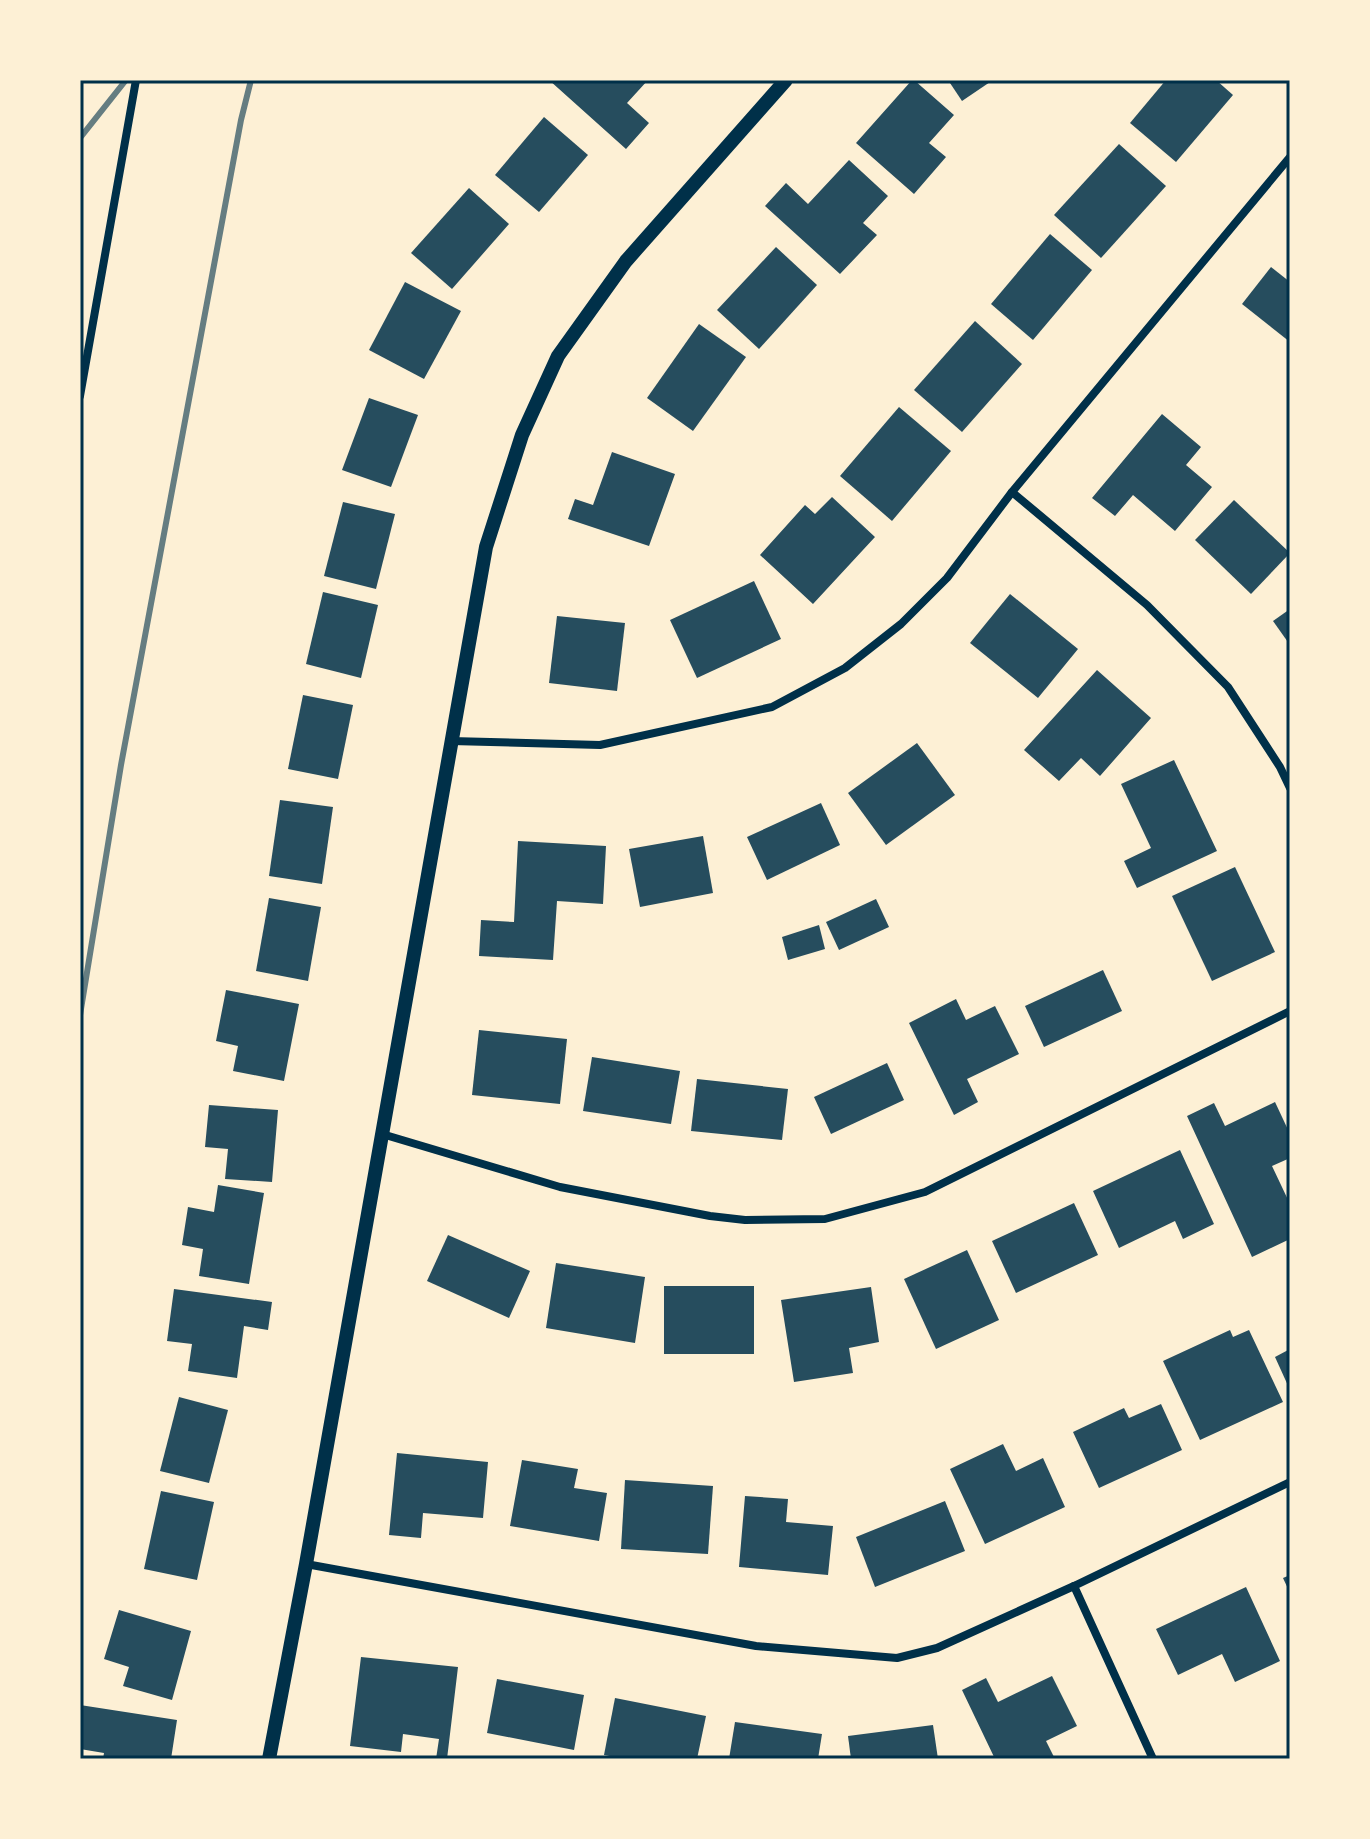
<svg xmlns="http://www.w3.org/2000/svg" width="1370" height="1839" font-family="Inter,sans-serif">
<rect width="100%" height="100%" fill="#fdf0d5"/>
<g fill="#264d5e">
<polygon points="549,80 648,80 627,103 649,123 626,149"/>
<polygon points="912,80 914,80 954,115 929,143 946,157 914,194 856,143"/>
<polygon points="948,80 993,80 962,101"/>
<polygon points="1166,80 1216,80 1233,95 1176,162 1130,123"/>
<polygon points="544,117 588,155 539,212 495,175"/>
<polygon points="1119,144 1166,186 1101,258 1054,215"/>
<polygon points="849,160 888,196 863,223 877,235 840,274 765,206 786,183 808,204"/>
<polygon points="469,188 509,224 452,289 411,253"/>
<polygon points="1050,234 1092,270 1033,340 991,304"/>
<polygon points="776,247 817,285 759,349 717,310"/>
<polygon points="1271,267 1290,282 1290,342 1242,304"/>
<polygon points="405,282 461,311 424,379 369,350"/>
<polygon points="975,321 1022,364 962,432 914,390"/>
<polygon points="699,324 746,357 693,431 647,398"/>
<polygon points="369,398 418,415 391,487 342,470"/>
<polygon points="899,407 951,451 892,521 840,476"/>
<polygon points="1162,414 1201,447 1186,465 1212,487 1175,531 1133,495 1115,516 1092,498"/>
<polygon points="612,452 675,474 649,546 568,519 575,499 593,505"/>
<polygon points="832,497 875,537 813,604 760,555 805,505 815,514"/>
<polygon points="1234,500 1290,553 1251,594 1195,540"/>
<polygon points="343,502 395,514 376,589 324,576"/>
<polygon points="754,581 781,639 697,678 670,620"/>
<polygon points="323,592 378,605 361,678 306,664"/>
<polygon points="1010,594 1078,649 1038,698 970,643"/>
<polygon points="1290,609 1290,645 1273,621"/>
<polygon points="557,616 625,623 617,691 549,683"/>
<polygon points="1097,670 1151,718 1100,776 1081,758 1059,781 1024,750"/>
<polygon points="303,695 353,705 338,779 288,769"/>
<polygon points="917,743 955,795 886,845 848,793"/>
<polygon points="1174,760 1217,851 1137,888 1124,861 1151,848 1121,784"/>
<polygon points="280,800 333,807 322,884 269,876"/>
<polygon points="821,803 840,845 767,880 747,837"/>
<polygon points="703,836 713,893 640,907 629,849"/>
<polygon points="518,841 606,846 603,904 557,901 553,960 479,956 481,920 514,922"/>
<polygon points="1235,867 1275,952 1212,981 1172,896"/>
<polygon points="269,898 321,907 308,981 256,971"/>
<polygon points="876,899 889,927 839,950 826,922"/>
<polygon points="819,925 825,949 788,960 782,937"/>
<polygon points="1103,970 1122,1011 1044,1047 1025,1006"/>
<polygon points="226,990 299,1004 284,1081 233,1071 238,1046 216,1041"/>
<polygon points="956,999 966,1020 995,1006 1019,1054 967,1079 978,1102 954,1115 909,1023"/>
<polygon points="479,1030 567,1039 560,1104 472,1095"/>
<polygon points="592,1057 680,1071 671,1124 583,1111"/>
<polygon points="887,1063 904,1100 831,1134 814,1097"/>
<polygon points="697,1079 788,1089 782,1140 691,1131"/>
<polygon points="1275,1102 1290,1134 1290,1158 1272,1166 1290,1204 1290,1239 1252,1257 1187,1116 1214,1103 1225,1126"/>
<polygon points="209,1105 278,1110 272,1182 225,1179 228,1149 205,1147"/>
<polygon points="1180,1150 1214,1224 1183,1239 1175,1221 1119,1248 1093,1191"/>
<polygon points="218,1185 264,1193 249,1284 199,1276 203,1249 182,1245 188,1207 214,1212"/>
<polygon points="1074,1203 1098,1255 1016,1293 992,1241"/>
<polygon points="448,1235 530,1271 509,1318 427,1281"/>
<polygon points="967,1250 999,1320 936,1349 904,1279"/>
<polygon points="556,1263 645,1277 635,1343 546,1328"/>
<rect x="664" y="1286" width="90" height="68"/>
<polygon points="871,1287 879,1342 849,1348 853,1373 794,1382 781,1300"/>
<polygon points="174,1289 272,1302 268,1330 244,1326 237,1378 188,1371 192,1344 167,1341"/>
<polygon points="1230,1330 1233,1337 1249,1330 1283,1402 1200,1440 1163,1361"/>
<polygon points="1290,1349 1290,1390 1275,1357"/>
<polygon points="179,1397 228,1410 209,1483 160,1471"/>
<polygon points="1161,1404 1182,1450 1099,1488 1073,1432 1124,1408 1129,1418"/>
<polygon points="1003,1444 1016,1471 1043,1458 1065,1507 985,1544 950,1469"/>
<polygon points="397,1453 488,1462 483,1518 423,1513 421,1538 389,1535"/>
<polygon points="522,1460 578,1469 574,1488 607,1493 599,1541 510,1526"/>
<polygon points="625,1480 713,1486 708,1554 621,1549"/>
<polygon points="161,1491 214,1502 197,1580 144,1569"/>
<polygon points="745,1496 788,1499 786,1522 833,1526 828,1575 739,1567"/>
<polygon points="945,1501 965,1551 875,1587 856,1537"/>
<polygon points="1290,1575 1290,1593 1283,1578"/>
<polygon points="1246,1587 1280,1661 1235,1682 1222,1654 1178,1675 1156,1629"/>
<polygon points="119,1610 191,1631 172,1700 123,1686 129,1667 104,1659"/>
<polygon points="361,1657 458,1667 447,1759 436,1759 439,1739 403,1734 401,1752 350,1746"/>
<polygon points="1052,1676 1077,1726 1046,1741 1055,1759 995,1759 962,1690 986,1678 998,1702"/>
<polygon points="497,1679 584,1695 574,1750 487,1733"/>
<polygon points="615,1698 706,1716 697,1759 626,1759 604,1755"/>
<polygon points="80,1705 177,1720 171,1759 103,1759 104,1753 80,1749"/>
<polygon points="735,1722 822,1734 818,1759 729,1759"/>
<polygon points="933,1725 938,1759 851,1759 848,1736"/>
</g>
<g fill="none" stroke-linecap="round" stroke-linejoin="round">
<g stroke="#003049" stroke-width="8">
<polyline points="80,396 136,80"/>
<polyline points="1012,492 1147,605 1228,687 1280,767 1290,788"/>
<polyline points="451,741 600,745 772,707 845,668 901,624 947,578 1012,492 1290,157"/>
<polyline points="382,1134 560,1187 710,1216 745,1220 825,1219 925,1192 1290,1011"/>
<polyline points="306,1564 756,1646 897,1658 937,1648 1074,1586 1290,1482"/>
<polyline points="1074,1586 1153,1759"/>
</g>
<polyline stroke="#003049" stroke-width="14" points="269,1759 306,1564 486,547 522,435 558,356 626,261 786,80"/>
<g stroke="#657d81" stroke-width="6">
<polyline points="80,138 126,80"/>
<polyline points="80,1015 121,765 241,120 251,80"/>
</g>
</g>
<rect width="1370" height="1839" fill="none" stroke="#fdf0d5" stroke-width="164"/>
<rect x="82" y="82" width="1206" height="1675" fill="none" stroke="#003049" stroke-width="3"/>
</svg>
